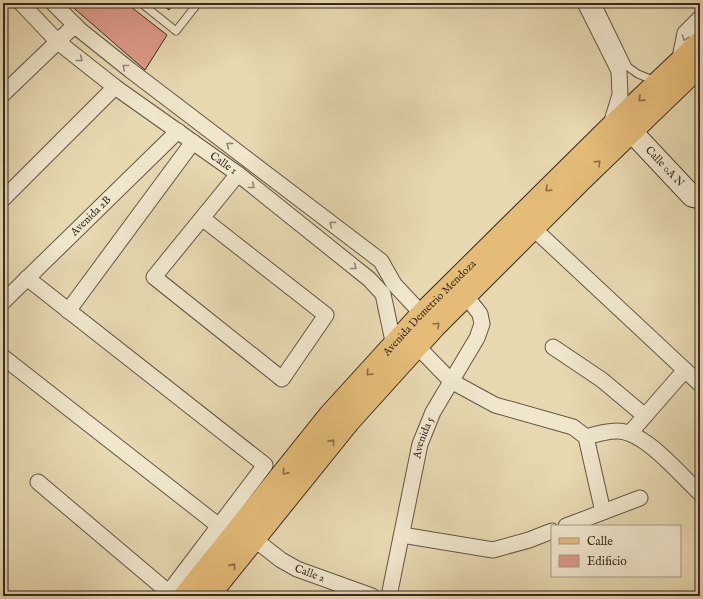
<svg xmlns="http://www.w3.org/2000/svg" width="703" height="599" font-family="'IM FELL English',serif">
<rect width="100%" height="100%" fill="#e7d8b0"/>
<filter id="stains"><feTurbulence type="fractalNoise" baseFrequency=".005" numOctaves="4"/><feColorMatrix values="0 0 0 0 .2 0 0 0 0 .09 0 0 0 0 .02 0 0 0 .5 -.17"/></filter>
<radialGradient id="worn" r=".72"><stop offset=".6" stop-color="#630" stop-opacity="0"/><stop offset="1" stop-color="#630" stop-opacity=".3"/></radialGradient>
<g fill="#dd9a89" stroke="#372a21">
<polygon points="68,3 126,3 167,35 145,70"/>
<polygon points="160,3 174,3 169,10"/>
</g>
<g fill="none" stroke-linecap="round" stroke-linejoin="round">
<defs>
<g id="lane">
<polyline points="141,3 176,31 198,3"/>
<polyline points="597,3 628,67 638,74 655,81"/>
</g>
<g id="street">
<path id="s1" d="M21,3l37,39 57,45 123,87 131,105 14,15 11,52"/>
<polyline points="53,3 80,30 130,70 381,261 394,284 422,314"/>
<polyline points="585,3 619,71 620,95 611,124"/>
<polyline points="679,63 685,33 700,18"/>
<polyline points="3,94 75,25"/>
<polyline points="3,199 115,87"/>
<polyline points="202,218 326,315 282,379 154,277 238,174"/>
<polyline points="533,228 700,384"/>
<polyline points="27,278 265,465 169,592"/>
<path id="s2" d="M3,302l175,-171"/>
<polyline points="68,311 193,142"/>
<polyline points="417,346 451,381 495,405 573,427 586,437 603,512"/>
<polyline points="553,347 602,380 645,416"/>
<polyline points="3,357 219,526"/>
<polyline points="630,433 685,370"/>
<path d="M586,437c10,-3 20,-6 31,-6 28,0 63,44 83,62"/>
<polyline points="38,482 173,596"/>
<polyline points="566,526 640,498"/>
<polyline points="402,535 493,550 529,540 552,531"/>
<path id="s3" d="M254,539l27,21 16,9 75,27"/>
<path id="s4" d="M389,596l31,-152 13,-32 44,-74 5,-14 -2,-10 -14,-18"/>
</g>
<g id="secondary">
<path id="s5" d="M631,131l61,65 8,2"/>
</g>
<g id="primary">
<path id="s6" d="M185,596l145,-181 92,-101 186,-184 92,-87"/>
<polyline points="208,596 349,421 434,327 582,179 700,65"/>
</g>
</defs>
<use href="#lane" stroke="#635645" stroke-width="9"/>
<use href="#street" stroke="#635645" stroke-width="17"/>
<use href="#secondary" stroke="#372a21" stroke-width="23"/>
<use href="#primary" stroke="#372a21" stroke-width="24"/>
<use href="#lane" stroke="#efe6cc" stroke-width="7"/>
<use href="#street" stroke="#efe6cc" stroke-width="15"/>
<use href="#secondary" stroke="#efe6cc" stroke-width="21"/>
<use href="#primary" stroke="#e4bc78" stroke-width="22"/>
</g>
<defs><path id="oneway-chevron" d="M-2-3.5L2.5 0L-2 3.5" fill="none" stroke-width="1.6" stroke-linecap="round" stroke-linejoin="round"/></defs>
<g stroke="#938876">
<use href="#oneway-chevron" transform="translate(685 38) rotate(107)"/>
<use href="#oneway-chevron" transform="translate(80 59) rotate(38)"/>
<use href="#oneway-chevron" transform="translate(125 67) rotate(-141)"/>
<use href="#oneway-chevron" transform="translate(229 145) rotate(-143)"/>
<use href="#oneway-chevron" transform="translate(252 186) rotate(38)"/>
<use href="#oneway-chevron" transform="translate(332 224) rotate(-143)"/>
<use href="#oneway-chevron" transform="translate(354 267) rotate(38)"/>
</g>
<g stroke="#856c48">
<use href="#oneway-chevron" transform="translate(641 99) rotate(136)"/>
<use href="#oneway-chevron" transform="translate(598 163) rotate(-44)"/>
<use href="#oneway-chevron" transform="translate(548 189) rotate(136)"/>
<use href="#oneway-chevron" transform="translate(437 325) rotate(-45)"/>
<use href="#oneway-chevron" transform="translate(369 373) rotate(133)"/>
<use href="#oneway-chevron" transform="translate(332 442) rotate(-51)"/>
<use href="#oneway-chevron" transform="translate(285 472) rotate(129)"/>
<use href="#oneway-chevron" transform="translate(233 566) rotate(-51)"/>
</g>
<g text-anchor="middle" dominant-baseline="central" stroke-width="4" stroke-linejoin="round" paint-order="stroke">
<g font-size="11" fill="#372a21" stroke="#efe6cc">
<text stroke="none"><textPath href="#s1" startOffset="259">Calle 1</textPath></text>
<text stroke="none"><textPath href="#s5" startOffset="49">Calle 0A N</textPath></text>
<text stroke="none"><textPath href="#s2" startOffset="123">Avenida 2B</textPath></text>
<text stroke="none"><textPath href="#s6" startOffset="378">Avenida Demetrio Mendoza</textPath></text>
<text stroke="none"><textPath href="#s4" startOffset="162">Avenida 5</textPath></text>
<text stroke="none"><textPath href="#s3" startOffset="66">Calle 2</textPath></text>
</g>
</g>
<rect width="703" height="599" fill="none" stroke="#e7d8b0" stroke-width="16"/>
<rect x="4" y="4" width="695" height="591" fill="none" stroke="#372a21" stroke-width="2"/>
<rect x="8" y="8" width="687" height="583" fill="none" stroke="#372a21"/>
<rect x="551" y="525" width="130" height="52" fill="#efe6cc" stroke="#a59b88"/>
<rect x="559" y="538" width="20" height="6" fill="#e4bc78" stroke="#a59b88"/>
<text x="587" y="545" font-size="12" fill="#372a21">Calle</text>
<rect x="559" y="555" width="20" height="12" fill="#dd9a89" stroke="#a59b88"/>
<text x="587" y="565" font-size="12" fill="#372a21">Edificio</text>
<rect width="100%" height="100%" filter="url(#stains)"/>
<rect width="100%" height="100%" fill="url(#worn)"/>
</svg>
